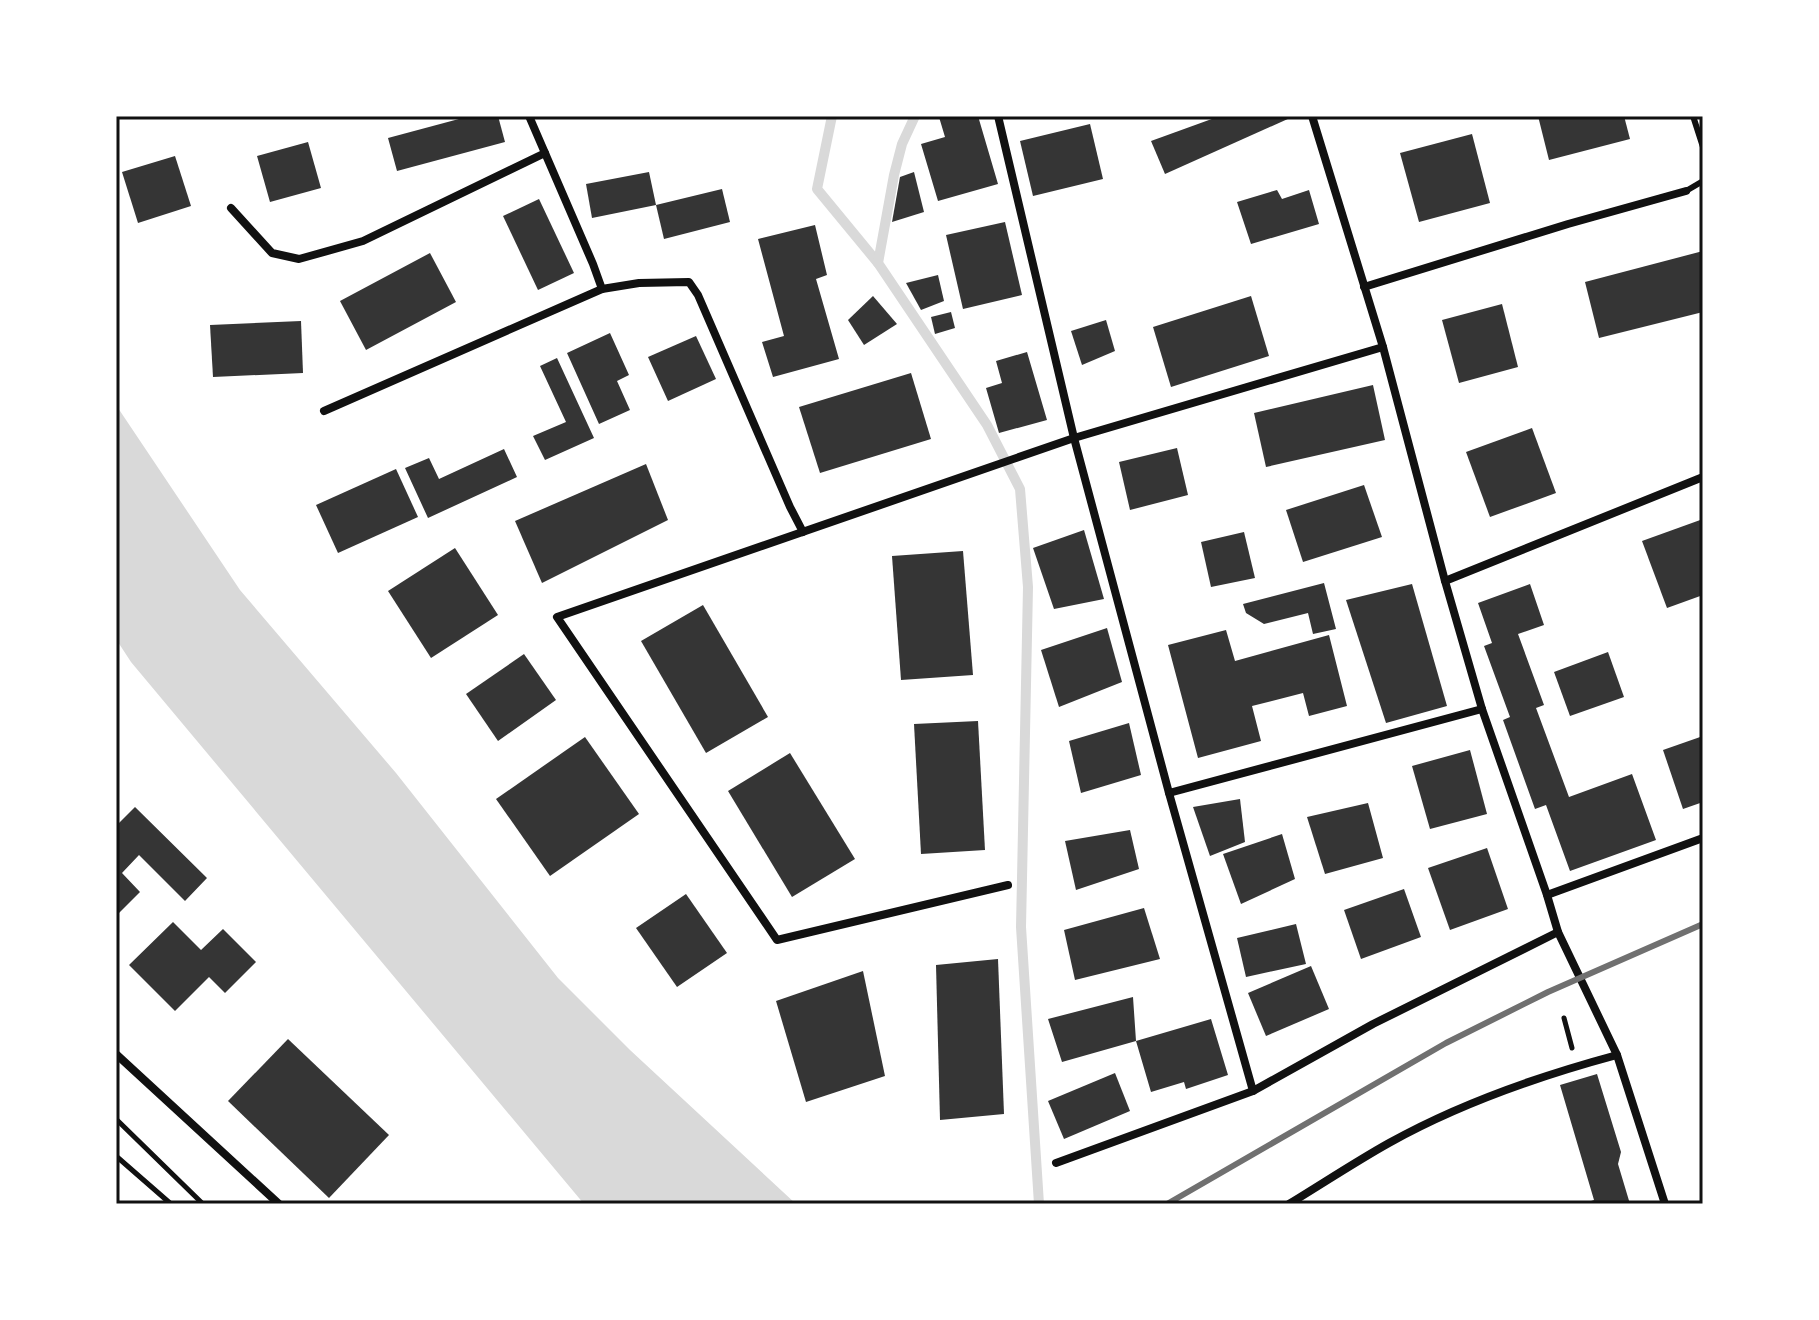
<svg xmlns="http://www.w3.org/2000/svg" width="1819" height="1320" font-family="'PT Sans',sans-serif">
<rect width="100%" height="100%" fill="#fff"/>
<polygon fill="#d9d9d9" points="116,405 240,590 396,773 558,978 630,1050 796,1204 584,1204 131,662 116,639"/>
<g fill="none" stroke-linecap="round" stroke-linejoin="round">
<g stroke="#d9d9d9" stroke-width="10">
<polyline points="832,116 817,189 878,263"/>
<polyline points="915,116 902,144 894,175 878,263 987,425 1020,489 1028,587 1021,927 1039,1204"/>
</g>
</g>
<g fill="#353535">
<polygon points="470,116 498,116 505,142 397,171 388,138"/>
<polygon points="944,116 978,116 998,184 938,201 921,144 945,137 939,117"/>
<polygon points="1220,116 1289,116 1290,118 1165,174 1151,141"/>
<polygon points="1538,116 1624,116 1630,139 1549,160"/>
<polygon points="1090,124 1103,179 1033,196 1020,141"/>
<polygon points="1472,134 1490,203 1419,222 1400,153"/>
<polygon points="308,142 321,188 270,202 257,156"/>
<polygon points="175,156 191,206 138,223 122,172"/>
<polygon points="649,172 656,205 592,218 586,184"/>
<polygon points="914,172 924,212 892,222 900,177"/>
<polygon points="722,189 730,222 664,239 656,205"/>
<polygon points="1277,190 1282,199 1309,190 1319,224 1251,244 1237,202"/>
<polygon points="539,199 574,273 538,290 503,216"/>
<polygon points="1005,222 1022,295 963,309 946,235"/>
<polygon points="815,225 827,275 816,279 839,359 773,377 762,342 784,336 758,239"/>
<polygon points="1703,251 1703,312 1599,338 1585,282"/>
<polygon points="430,253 456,302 366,350 340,301"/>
<polygon points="938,275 944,301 921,310 906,283"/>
<polygon points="873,296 897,324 864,345 848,320"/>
<polygon points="1251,296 1269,356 1171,387 1153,327"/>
<polygon points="1502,304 1518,367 1459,383 1442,320"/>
<polygon points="951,312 955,328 935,334 931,317"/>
<polygon points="1106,320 1115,351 1082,365 1071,331"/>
<polygon points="301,321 303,373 213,377 210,325"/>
<polygon points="610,333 629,375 617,381 630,410 599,424 567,353"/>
<polygon points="696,336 716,379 668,401 648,357"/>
<polygon points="1027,352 1047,420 999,433 986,388 1002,383 996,361"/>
<polygon points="557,358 594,438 545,460 533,436 566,422 540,366"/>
<polygon points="911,373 931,439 820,473 799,407"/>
<polygon points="1373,385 1385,440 1266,467 1254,413"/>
<polygon points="1532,428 1556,493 1490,517 1466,452"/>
<polygon points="1177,448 1188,495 1130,510 1119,462"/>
<polygon points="504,449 517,477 428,518 405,468 429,458 439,479"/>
<polygon points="646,464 668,520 542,583 515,521"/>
<polygon points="396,469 418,517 338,553 316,505"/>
<polygon points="1364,485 1382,537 1303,562 1286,510"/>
<polygon points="1703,519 1703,595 1667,608 1642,541"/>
<polygon points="1084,530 1104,599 1054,609 1033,548"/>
<polygon points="1244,532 1255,578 1211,587 1201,542"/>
<polygon points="455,548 498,615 431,658 388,591"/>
<polygon points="963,551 973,675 901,680 892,556"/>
<polygon points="1324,583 1336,629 1313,634 1308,613 1264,624 1246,613 1243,604"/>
<polygon points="1412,584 1447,706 1386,723 1346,600"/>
<polygon points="1530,584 1544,625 1518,634 1544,705 1536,708 1569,797 1632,774 1656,840 1570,871 1546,805 1535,809 1503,720 1510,717 1484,646 1492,643 1478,603"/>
<polygon points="703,605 768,717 706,753 641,641"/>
<polygon points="1107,628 1122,682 1059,707 1041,650"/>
<polygon points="1226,630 1235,661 1329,635 1347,706 1309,716 1303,693 1252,706 1261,741 1198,758 1168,645"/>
<polygon points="1608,652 1624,697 1570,716 1554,672"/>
<polygon points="524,654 556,700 498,741 466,694"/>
<polygon points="978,721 985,850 921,854 914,724"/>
<polygon points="1129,723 1141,775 1081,793 1069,741"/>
<polygon points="1703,736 1703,802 1683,809 1663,750"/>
<polygon points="585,737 639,814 550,876 496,799"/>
<polygon points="1470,750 1487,814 1430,829 1412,766"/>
<polygon points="790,753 855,859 792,897 728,791"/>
<polygon points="1240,799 1245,842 1210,856 1193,807"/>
<polygon points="1368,803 1383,858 1325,874 1307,817"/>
<polygon points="135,807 207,878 185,901 139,855 122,873 140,892 116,916 116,826"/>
<polygon points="1130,830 1139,869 1076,890 1065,841"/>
<polygon points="1282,834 1295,879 1241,904 1223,854"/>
<polygon points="1487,848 1508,909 1450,930 1428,868"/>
<polygon points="1404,889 1421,937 1361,959 1344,910"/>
<polygon points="686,894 727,953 677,987 636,928"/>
<polygon points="1144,908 1160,959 1075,980 1064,930"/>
<polygon points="173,922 201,950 223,929 256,962 225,993 209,977 175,1011 129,965"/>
<polygon points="1296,924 1306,964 1246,977 1237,938"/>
<polygon points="998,959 1004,1114 940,1120 936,965"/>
<polygon points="1311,966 1329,1009 1266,1036 1248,993"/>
<polygon points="863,971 885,1076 806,1102 776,1001"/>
<polygon points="1133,997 1136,1041 1211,1019 1228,1075 1186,1089 1184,1082 1151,1092 1136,1041 1062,1062 1048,1019"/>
<polygon points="288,1039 389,1135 329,1198 228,1101"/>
<polygon points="1115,1073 1130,1111 1064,1139 1048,1101"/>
<polygon points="1597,1074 1621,1152 1618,1164 1630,1204 1582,1204 1594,1200 1560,1085"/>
</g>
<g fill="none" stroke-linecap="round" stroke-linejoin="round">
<g stroke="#111" stroke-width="5">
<polyline points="1564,1018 1572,1048"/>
<polyline points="116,1119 203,1204"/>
<polyline points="116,1156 171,1204"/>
</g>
<g stroke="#111" stroke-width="6">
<polyline points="1693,116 1703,147"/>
<polyline points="1686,191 1703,181"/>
</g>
<g stroke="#111" stroke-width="8">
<polyline points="529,116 593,264 602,289 639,283 689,282 698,295 790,507 803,532"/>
<polyline points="998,116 1074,438 1169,793"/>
<polyline points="1312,116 1383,347 1445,581 1482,709 1547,895 1558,932 1617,1055 1665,1204"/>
<polyline points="231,208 272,253 299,259 363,241 545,153"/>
<polyline points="1364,287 1568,224 1686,191"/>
<polyline points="324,411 602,289"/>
<polyline points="1445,581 1703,477"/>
<polyline points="1482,709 1169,793 1253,1091 1373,1024 1558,932"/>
<polyline points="1008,885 777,940 557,617 1074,438 1383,347"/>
<polyline points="1547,895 1703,838"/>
<polyline points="116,1054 279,1204"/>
<polyline points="1056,1163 1253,1091"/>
<path d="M1289,1204c33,-20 66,-42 100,-61 70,-39 150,-67 228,-88"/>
</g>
<polyline stroke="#707070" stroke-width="6" points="1167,1204 1446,1043 1548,992 1703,924"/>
</g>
<rect width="1819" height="1320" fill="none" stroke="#ffffff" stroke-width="236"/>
<rect x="118" y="118" width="1583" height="1084" fill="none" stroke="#111" stroke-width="3"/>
</svg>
